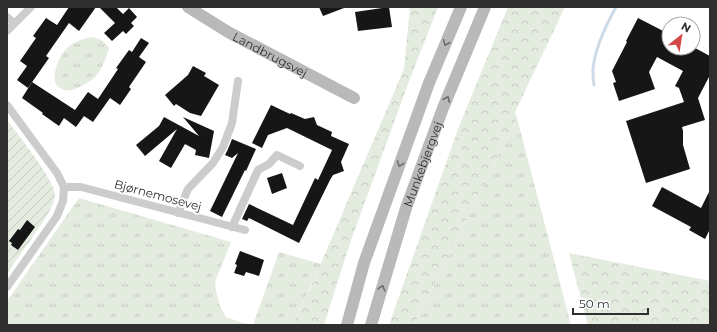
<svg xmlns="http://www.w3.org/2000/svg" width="717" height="332" font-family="Montserrat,sans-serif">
<defs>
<pattern id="grass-tufts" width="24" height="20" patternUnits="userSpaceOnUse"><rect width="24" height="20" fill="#e4ebdf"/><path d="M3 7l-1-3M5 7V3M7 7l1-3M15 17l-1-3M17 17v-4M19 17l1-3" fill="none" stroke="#c4cac0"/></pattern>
<pattern id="forest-crowns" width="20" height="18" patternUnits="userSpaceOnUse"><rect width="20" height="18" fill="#e4ebdf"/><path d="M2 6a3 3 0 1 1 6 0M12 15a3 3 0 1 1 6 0" fill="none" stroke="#c4cac0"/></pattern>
<pattern id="garden-furrows" width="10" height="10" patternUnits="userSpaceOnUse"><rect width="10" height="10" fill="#e4ebdf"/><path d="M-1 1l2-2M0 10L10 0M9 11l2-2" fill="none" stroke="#c4cac0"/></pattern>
</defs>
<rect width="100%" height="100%" fill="#fff"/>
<g fill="url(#grass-tufts)">
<path d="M91,37c10,2 12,3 18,11 -3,10 -7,21 -13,28 -4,5 -19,13 -24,14 -4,1 -9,0 -12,-2 -12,-8 -1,-31 6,-39 7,-7 16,-10 25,-12z"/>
<polygon points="517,118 571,325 414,325"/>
<polygon points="79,198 231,242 215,282 216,291 220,306 226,317 243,323 253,325 279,252 321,264 292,325 7,325 7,301"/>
</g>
<g fill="url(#forest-crowns)">
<polygon points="410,7 438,7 408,84 350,243 324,325 292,325 313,282 404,69"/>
<polygon points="508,7 565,7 515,112 517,118 414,325 389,325 458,129"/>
<polygon points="569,253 710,281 710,325 588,325"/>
</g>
<path fill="url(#garden-furrows)" d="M7,120c10,14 48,60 48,75 -1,14 -16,32 -23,43 -9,12 -17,24 -25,36z"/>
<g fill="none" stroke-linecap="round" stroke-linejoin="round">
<path stroke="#cddbe8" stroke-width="3" d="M594,85c-1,-5 -1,-11 -1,-16 2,-21 13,-44 23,-62"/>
</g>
<g fill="#161616">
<polygon points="69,7 96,7 79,31 69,23 46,56 49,58 28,88 17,80 27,66 20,61 36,38 33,36 46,18 57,25"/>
<polygon points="99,7 116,7 123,14 129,8 137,17 131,23 134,26 126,34 123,31 112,41 104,33 115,23"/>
<polygon points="319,7 343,7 344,8 323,16"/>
<polygon points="389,7 392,27 358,31 355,12"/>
<polygon points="638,18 669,34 669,48 695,48 710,56 710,75 698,98 705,120 682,127 683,131 683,145 690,169 646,183 626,121 684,102 679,88 675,86 683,71 657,57 649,72 655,89 619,101 613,83 616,82 612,71 627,42 626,41"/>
<polygon points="141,38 149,43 139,57 146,62 129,87 131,89 120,105 110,98 93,122 84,116 76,127 64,118 59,126 42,114 43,113 22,98 32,82 75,110 88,92 98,99 118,69 116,68 129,50 132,52"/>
<polygon points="193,66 206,73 204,76 219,85 201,116 190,113 176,104 174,106 165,95 188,75"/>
<polygon points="271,105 290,114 291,113 305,119 314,117 317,125 332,132 331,136 349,144 341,162 344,171 333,175 330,180 299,243 249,218 247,221 242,219 249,204 293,225 315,178 318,180 332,150 287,128 268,135 262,148 252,143"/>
<polygon points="164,117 199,136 183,117 214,131 209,158 195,155 196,150 185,144 171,168 159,161 177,129 145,156 136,145 159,126"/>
<polygon points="232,139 256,149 246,171 245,170 222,217 210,211 238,153 232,158 225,155 228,149"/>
<polygon points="282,173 287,188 272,194 267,178"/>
<polygon points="662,187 701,208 710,190 710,229 705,239 689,230 691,227 652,206"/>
<polygon points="27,220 35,227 18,250 11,245 12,243 9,241 18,229 20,230"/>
<polygon points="240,251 264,260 259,276 246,272 244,276 234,273 237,265 235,264"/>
</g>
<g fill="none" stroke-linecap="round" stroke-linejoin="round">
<g stroke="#ccc" stroke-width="8">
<polyline points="7,17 14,23"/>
<polyline points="7,31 31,7"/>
<polyline points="7,105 57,173 64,187 63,201 57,216 7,287"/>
<polyline points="64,187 81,187 245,230"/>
<polyline points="178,213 188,189 213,163 223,147 232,123 238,81"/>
<polyline points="232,227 258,170 269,164 277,155 300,166"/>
</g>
<g stroke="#b9b9b9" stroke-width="12">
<path id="s1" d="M188,7l40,25 126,66"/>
<polyline points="347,325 364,263 429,83 461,7"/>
<path id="s2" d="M371,325l35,-117 37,-100 42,-101"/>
</g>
</g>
<defs><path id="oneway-chevron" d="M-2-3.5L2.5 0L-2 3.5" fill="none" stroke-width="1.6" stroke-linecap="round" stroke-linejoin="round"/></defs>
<g stroke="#6d6d6d">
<use href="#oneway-chevron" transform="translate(446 43) rotate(113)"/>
<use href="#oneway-chevron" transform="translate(447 99) rotate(-67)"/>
<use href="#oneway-chevron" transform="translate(400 164) rotate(110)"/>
<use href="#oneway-chevron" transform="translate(382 288) rotate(-73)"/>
</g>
<g text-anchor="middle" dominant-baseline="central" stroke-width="4" stroke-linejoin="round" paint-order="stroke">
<g font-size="12" fill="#2f2f2f" stroke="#fff">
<text stroke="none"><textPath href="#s1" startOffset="95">Landbrugsvej</textPath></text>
<text stroke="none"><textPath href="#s2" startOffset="169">Munkebjergvej</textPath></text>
<text transform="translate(158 195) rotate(15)">Bjørnemosevej</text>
</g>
</g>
<rect width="717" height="332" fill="none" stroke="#2f2f2f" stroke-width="16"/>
<g transform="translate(681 36) rotate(30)"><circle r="19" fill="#ffffff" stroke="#acacac"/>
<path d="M0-3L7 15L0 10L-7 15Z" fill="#d14a46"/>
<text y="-6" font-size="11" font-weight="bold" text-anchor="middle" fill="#2f2f2f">N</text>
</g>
<path d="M573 308v6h75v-6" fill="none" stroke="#2f2f2f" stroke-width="2"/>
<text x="579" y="308" font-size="12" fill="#2f2f2f" stroke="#ffffff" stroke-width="3" paint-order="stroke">50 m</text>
</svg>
